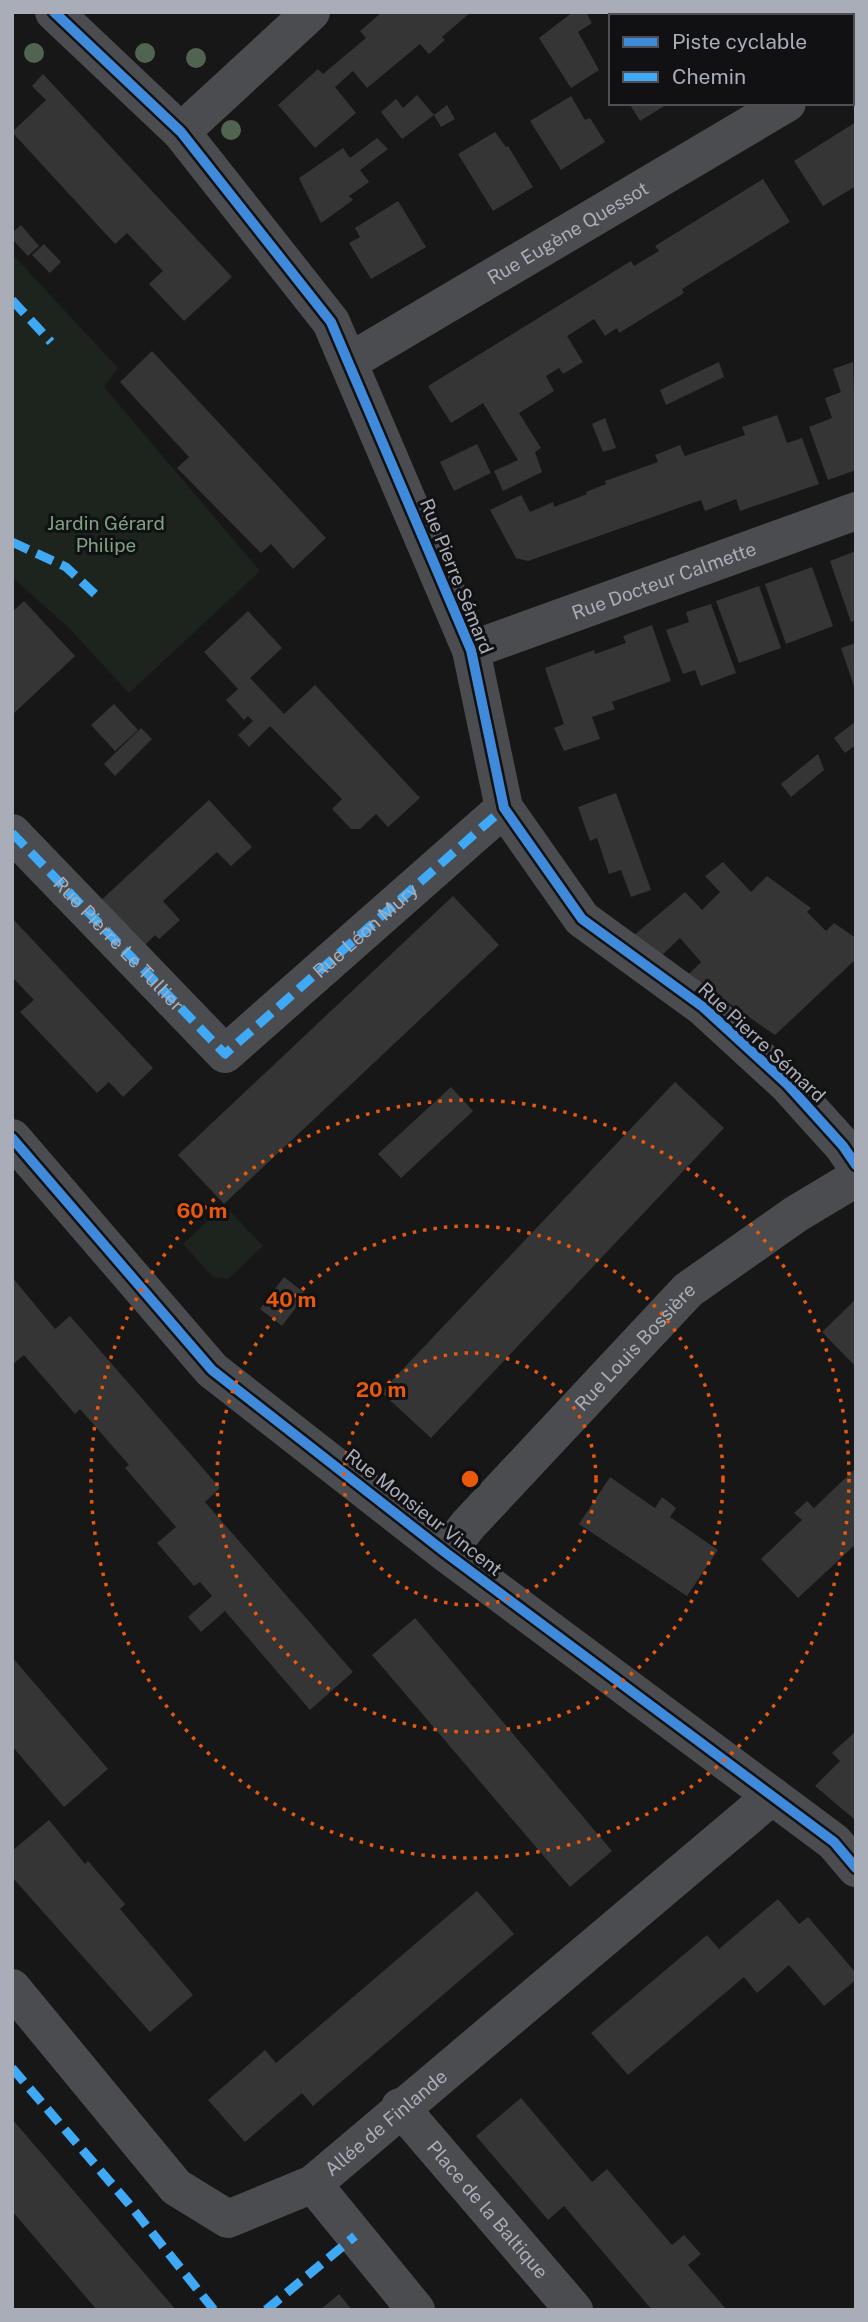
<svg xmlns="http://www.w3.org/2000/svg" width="868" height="2322" font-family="'Public Sans',sans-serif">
<rect width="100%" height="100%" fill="#171717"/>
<g fill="#1d241e">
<polygon points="12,254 118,368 104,387 260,571 129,693 68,627 12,577"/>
<polygon points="224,1205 263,1246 228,1279 213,1277 183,1244"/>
</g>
<g fill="#353536">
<polygon points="382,12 471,12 442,37 445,40 429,54 420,44 367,88 353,71 335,87 356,113 315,148 278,105 318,69 323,74 366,38 360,31"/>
<polygon points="573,12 586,12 592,23 578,32 599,70 571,88 539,38"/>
<polygon points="707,12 785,12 787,16 702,16"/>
<polygon points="43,74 232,277 184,321 149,284 163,271 127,233 115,244 12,132 46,100 32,86"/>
<polygon points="417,95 434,115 402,139 381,112 396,99 403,108"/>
<polygon points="571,96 585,120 590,118 605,142 561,170 530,121"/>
<polygon points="629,103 669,103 640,121"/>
<polygon points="447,105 455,119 441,127 434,115"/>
<polygon points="856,122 856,186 823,206 794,161"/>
<polygon points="495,132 506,147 508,146 533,187 493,211 458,154"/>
<polygon points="377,138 388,149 360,170 369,182 349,196 353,200 321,223 299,178 343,148 350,158"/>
<polygon points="763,179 790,222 682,289 684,293 619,333 617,328 605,336 594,319 567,336 583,362 563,374 559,368 546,376 554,391 519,413 541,448 535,452 542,472 503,491 494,471 518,460 483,403 451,423 428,386 631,261 634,266 659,251 655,246"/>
<polygon points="398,201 426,247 371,279 349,243 360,237 355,228"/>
<polygon points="21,225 39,246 28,256 12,239 12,233"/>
<polygon points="44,244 61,262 50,273 32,255"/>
<polygon points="152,351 326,538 293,569 271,544 261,553 177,468 189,457 120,382"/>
<polygon points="719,362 724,377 666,405 660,390"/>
<polygon points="853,362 856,470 828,480 809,427 832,418 825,398 841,392 833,369"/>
<polygon points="777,415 787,443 802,438 819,484 740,511 736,499 705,511 701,500 528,561 516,558 490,510 521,495 530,512 553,502 554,507 587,494 586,492 606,484 605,481 658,462 655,455 680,445 685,456 745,435 742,427"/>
<polygon points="605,418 616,448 603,452 592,424"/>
<polygon points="477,444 491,473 454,491 440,462"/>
<polygon points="856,551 856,620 851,622 830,561"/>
<polygon points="812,567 833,626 786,644 765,584"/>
<polygon points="759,586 781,648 739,663 716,601"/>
<polygon points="24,601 75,656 12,715 12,612"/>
<polygon points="711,604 736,673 701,686 695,670 683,674 666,630 689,622 686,612"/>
<polygon points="248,611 282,648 250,678 284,714 315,685 420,798 388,827 376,814 360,829 351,829 332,809 342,799 270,726 249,747 238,735 253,721 248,716 244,720 226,700 238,689 204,652"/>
<polygon points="652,625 671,681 612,702 615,709 592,717 600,739 564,751 554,728 564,724 545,668 594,650 595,654 626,643 623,636"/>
<polygon points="856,643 856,689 855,689 841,648"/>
<polygon points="114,704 138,730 115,751 91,725"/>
<polygon points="856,721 856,745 845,753 834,738"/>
<polygon points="141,728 152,739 115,776 104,764"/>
<polygon points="818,754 824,770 791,797 781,784"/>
<polygon points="616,793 651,890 631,897 621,870 609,874 597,838 590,841 578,807"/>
<polygon points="209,800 252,847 231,866 217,852 163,901 180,920 159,939 155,935 139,951 96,905"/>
<polygon points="723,862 751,892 767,876 811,908 807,912 826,931 834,923 856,938 856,959 775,1035 688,975 701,962 680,938 661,956 632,937 685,892 702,910 720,892 705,876"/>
<polygon points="453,896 499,945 224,1204 178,1155"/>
<polygon points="12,918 153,1068 123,1097 109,1082 97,1093 20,1012 34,1000 12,977"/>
<polygon points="675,1082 724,1128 431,1438 381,1392"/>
<polygon points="451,1087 473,1111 401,1178 378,1154"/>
<polygon points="12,1277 55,1329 70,1316 220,1488 205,1502 353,1672 310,1710 225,1611 201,1632 188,1617 212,1596 200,1582 194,1586 157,1543 176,1527 125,1468 129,1465 80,1409 75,1414 24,1355 12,1365"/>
<polygon points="284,1277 306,1294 282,1326 260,1309"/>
<polygon points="856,1299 856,1367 822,1332"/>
<polygon points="856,1468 856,1544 798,1598 761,1559 802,1520 794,1513 807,1501 814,1508"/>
<polygon points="610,1477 655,1508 662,1497 676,1508 670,1517 718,1550 687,1596 579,1524"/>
<polygon points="415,1618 612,1851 570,1887 372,1655"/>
<polygon points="12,1657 108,1769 64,1807 12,1746"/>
<polygon points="856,1731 856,1818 854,1819 815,1786 840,1761 832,1753"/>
<polygon points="49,1820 85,1864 88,1861 125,1904 120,1909 193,1995 150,2032 12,1877 12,1851"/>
<polygon points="477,1891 514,1934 313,2106 302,2093 245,2142 208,2100 265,2050 276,2063"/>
<polygon points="778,1899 799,1924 808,1917 856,1973 856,1980 824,2006 789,1965 757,1993 744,1977 628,2075 591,2033 707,1935 719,1949"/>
<polygon points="521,2098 592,2182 607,2169 672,2245 684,2235 701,2254 688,2265 727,2310 652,2310 564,2206 548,2220 476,2136"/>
<polygon points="12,2119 176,2310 97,2310 12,2211"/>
<polygon points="339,2294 352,2310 320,2310"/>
</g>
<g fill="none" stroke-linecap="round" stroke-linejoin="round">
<g stroke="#4b4c50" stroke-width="38">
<polyline points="54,12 181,132 331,322 471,650 504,808 582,919 703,1007 787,1084 843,1146 856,1165"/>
<polyline points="852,64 856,62"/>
<polyline points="181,132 311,12"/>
<path id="s1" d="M349,362l438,-259"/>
<path id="s2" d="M471,650l385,-139"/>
<path id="s3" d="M12,833l213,221 279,-246"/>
<polyline points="12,1138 212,1370 446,1553 834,1842 856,1868"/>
<path id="s4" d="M446,1553l22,-28 220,-235 108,-76 60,-36"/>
<path id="s5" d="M12,1988l164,199 52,32 85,-35 459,-388"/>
<path id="s6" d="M400,2107l174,203"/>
<polyline points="313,2184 416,2310"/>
</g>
<g stroke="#3fa9f5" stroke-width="9" stroke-dasharray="18 9" stroke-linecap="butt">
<polyline points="12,300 51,342"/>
<polyline points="12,542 66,567 96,595"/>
<polyline points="12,833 225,1054 504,808"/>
<polyline points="12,2068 129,2204 214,2310"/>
<polyline points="266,2310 355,2236"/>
</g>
<defs>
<g id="cycleway">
<polyline points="54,12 181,132 331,322 471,650 504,808 582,919 703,1007 787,1084 843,1146 856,1165"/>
<polyline points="12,1138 212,1370 446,1553 834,1842 856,1868"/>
</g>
</defs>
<use href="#cycleway" stroke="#111113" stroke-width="15"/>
<use href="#cycleway" stroke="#408adc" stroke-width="10"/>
</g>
<g fill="#506451">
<circle cx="34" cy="53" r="10"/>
<circle cx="145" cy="53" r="10"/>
<circle cx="196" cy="58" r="10"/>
<circle cx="231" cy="130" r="10"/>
</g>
<g fill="none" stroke="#e8590c" stroke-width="3.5" stroke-dasharray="3.5 7">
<circle cx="470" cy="1479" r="126"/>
<circle cx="470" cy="1479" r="253"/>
<circle cx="470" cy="1479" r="379"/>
</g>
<g text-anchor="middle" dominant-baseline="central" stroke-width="6" stroke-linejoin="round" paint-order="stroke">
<g font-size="19" fill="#a8adb8" stroke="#111113">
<text stroke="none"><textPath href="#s1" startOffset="254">Rue Eugène Quessot</textPath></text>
<text transform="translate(457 576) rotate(68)">Rue Pierre Sémard</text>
<text stroke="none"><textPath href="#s2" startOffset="205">Rue Docteur Calmette</textPath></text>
<text stroke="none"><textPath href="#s3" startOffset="494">Rue Léon Mury</textPath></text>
<text stroke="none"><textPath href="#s3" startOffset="154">Rue Pierre Le Tullier</textPath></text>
<text transform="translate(762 1042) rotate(43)">Rue Pierre Sémard</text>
<text stroke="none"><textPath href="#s4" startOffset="280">Rue Louis Bossière</textPath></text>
<text transform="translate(424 1512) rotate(38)">Rue Monsieur Vincent</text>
<text stroke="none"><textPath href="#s5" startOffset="506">Allée de Finlande</textPath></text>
<text stroke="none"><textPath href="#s6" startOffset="135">Place de la Baltique</textPath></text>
</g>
<g font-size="19" fill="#7fa381" stroke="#111113">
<text x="106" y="523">Jardin Gérard<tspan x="106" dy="22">Philipe</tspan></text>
</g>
</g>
<circle cx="470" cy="1479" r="10" fill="#e8590c" stroke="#111113" stroke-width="3.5"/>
<g font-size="21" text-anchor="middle" font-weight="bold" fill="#e8590c" stroke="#111113" stroke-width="6" stroke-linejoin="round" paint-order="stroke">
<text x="202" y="1218">60 m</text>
<text x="291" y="1307">40 m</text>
<text x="381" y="1397">20 m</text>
</g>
<rect width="868" height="2322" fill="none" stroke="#a8adb8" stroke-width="28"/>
<rect x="609" y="14" width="245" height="91" fill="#111113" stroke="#4d4f55" stroke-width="2"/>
<rect x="623" y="37" width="35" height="10" fill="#408adc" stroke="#4d4f55" stroke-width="2"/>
<text x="672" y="49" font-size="21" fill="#a8adb8">Piste cyclable</text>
<rect x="623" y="72" width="35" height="10" fill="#3fa9f5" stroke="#4d4f55" stroke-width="2"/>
<text x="672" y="84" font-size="21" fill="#a8adb8">Chemin</text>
</svg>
